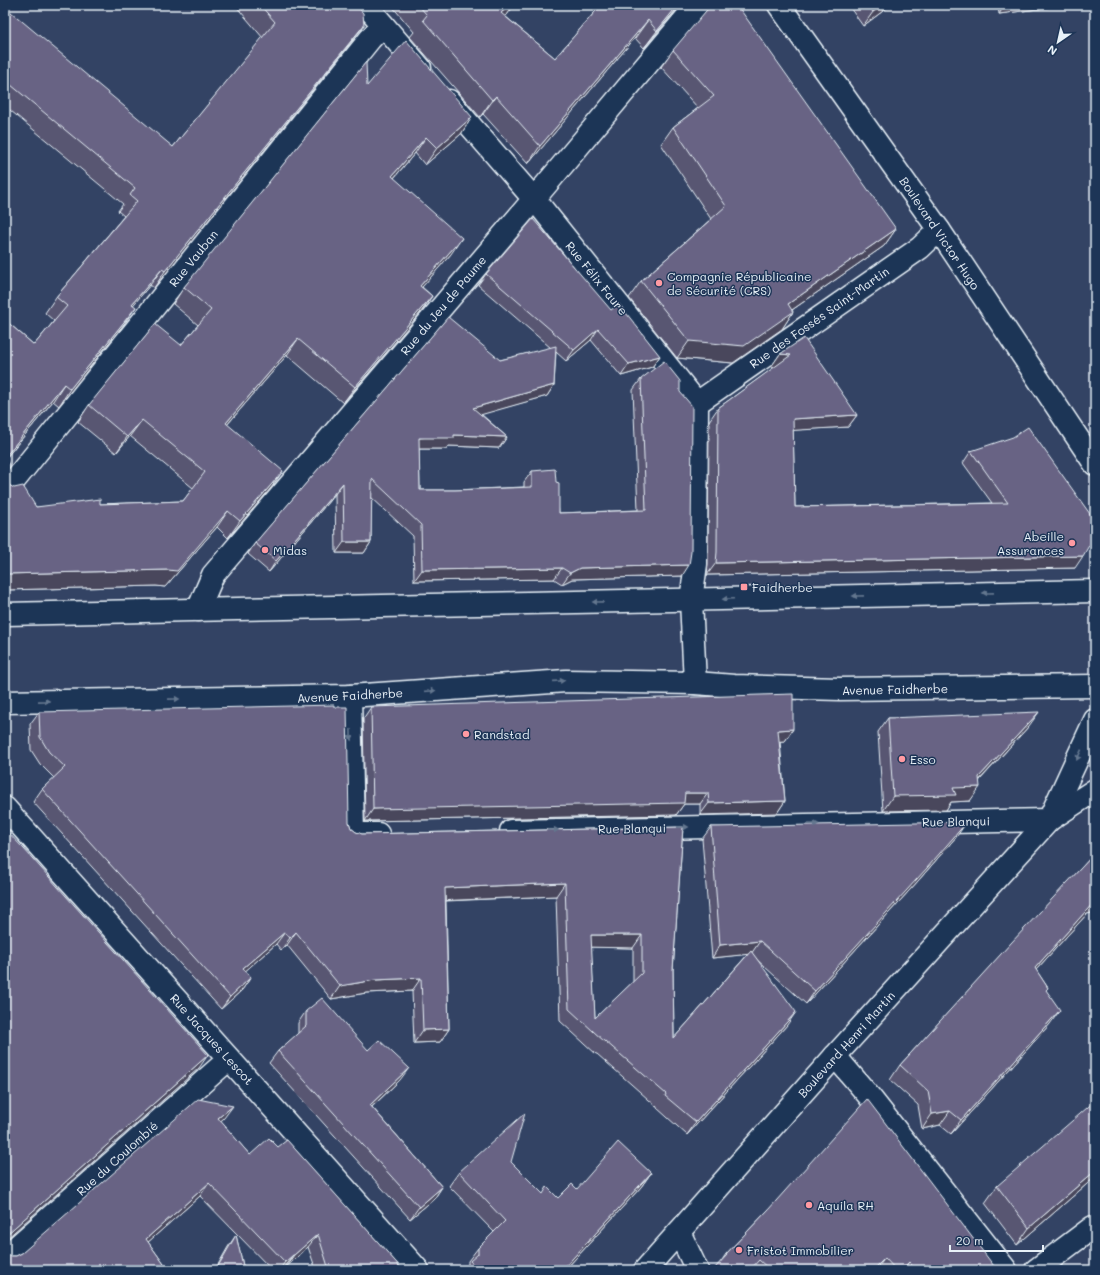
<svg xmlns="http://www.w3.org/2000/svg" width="1100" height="1275" font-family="Mali,sans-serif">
<rect width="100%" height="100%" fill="#334364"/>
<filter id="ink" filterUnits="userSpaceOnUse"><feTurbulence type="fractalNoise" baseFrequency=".025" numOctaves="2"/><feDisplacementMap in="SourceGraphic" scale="8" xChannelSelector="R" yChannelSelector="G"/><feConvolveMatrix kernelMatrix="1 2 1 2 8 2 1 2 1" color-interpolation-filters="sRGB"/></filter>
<g filter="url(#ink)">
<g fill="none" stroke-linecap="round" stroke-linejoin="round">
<defs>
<g id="minor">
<polyline points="366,5 420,68"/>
<polyline points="449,101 540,206 697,403 696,564 691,600 695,683"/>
<polyline points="697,403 920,248 939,230"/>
<polyline points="5,492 370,39 383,25"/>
<polyline points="198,610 213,575 534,199 697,5"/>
<polyline points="5,614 1095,591"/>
<polyline points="350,696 353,834 378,834"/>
<polyline points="5,702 350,696 566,681 695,683 734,686 840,689 1095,686"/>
<polyline points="5,808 418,1270"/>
<polyline points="511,831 1049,820"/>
<polyline points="835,1056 869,1096 1006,1270"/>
<polyline points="679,1232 697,1270"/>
<polyline points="5,1257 229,1059"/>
<polyline points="1036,1270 1093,1227"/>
</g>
<g id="major">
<polyline points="779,5 939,230 1095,464"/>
<polyline points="1049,820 1095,720"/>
<polyline points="645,1270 835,1056 1049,820 1095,790"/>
</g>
</defs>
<use href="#minor" stroke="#e8f1f8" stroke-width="25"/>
<use href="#major" stroke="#e8f1f8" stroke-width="25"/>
<use href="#minor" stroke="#1d3557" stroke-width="22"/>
<use href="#major" stroke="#1d3557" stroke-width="22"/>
</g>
<g fill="#595672" stroke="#e8f1f8" fill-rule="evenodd">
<polygon points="235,5 356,5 364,25 352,41 154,288 150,285 133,305 124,324 59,406 53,401 6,458 5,472 5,320 34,345 54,321 45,313 56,297 124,216 118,211 123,204 5,106 5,19 173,147 263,38"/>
<polygon points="391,5 514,5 507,15 505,16 555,58 601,5 677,9 644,48 635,38 528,164 483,114 480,117 410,37 414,32"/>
<polygon points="848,5 891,5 863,26"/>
<polygon points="998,5 1069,5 999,14"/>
<polygon points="673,50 896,229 884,246 792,310 793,312 782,329 733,363 677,358 629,298 641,281 711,219 661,144 673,127 698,108 661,67"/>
<polygon points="367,86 472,117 461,134 425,165 415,153 394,178 451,254 422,287 432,296 421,312 343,403 287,355 227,425 271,488 228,538 217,527 165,587 156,586 5,590 5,480 9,485 36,507 100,504 183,501 193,488 130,436 116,453 78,422 89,405 181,345 198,325 173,304 184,287"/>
<polygon points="486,274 611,310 660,356 652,367 621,376 591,340 566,361 556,352 554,385 547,396 481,414 507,437 499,448 449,446 447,449 419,449 420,490 455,490 524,487 524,482 532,471 556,482 559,513 638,510 633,390 641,379 682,576 572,579 562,584 554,579 414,581 413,536 371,497 371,542 364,553 336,553 335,494 269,572 248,554 255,543 500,360 551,348 478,285"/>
<polygon points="780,354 857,415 848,427 793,430 795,507 992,503 963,463 971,451 1075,568 707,575 708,564 709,421 718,408 775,367 771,367"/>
<polygon points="371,707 793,729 785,741 780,741 785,801 777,813 700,815 700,804 684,804 676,815 365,821 363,719"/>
<path d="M39,712l310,110 2,6 5,4 6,2 321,-7 -10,143 1,68 74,-84 -36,4 -10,-119 9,-12 246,9 -39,45 -112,123 -51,-46 32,67 -100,110 -30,-27v-1l-60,-53h-1l-36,-33 -4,-125 -110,5 3,128 -9,13 -26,1 -2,-52 -46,2 -35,6 -44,-54 -6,5 -5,-6 -31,27 6,6 -9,13 -21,19 -188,-207 9,-13 12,-11 -14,-14 -9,-14 -1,-26zM591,947l42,1v34l-38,36z"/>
<polygon points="888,718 1029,726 980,780 970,801 951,802 946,810 883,811 878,732"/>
<polygon points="1095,853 1095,912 1087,914 1036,970 1048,988 1046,990 1050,1024 951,1134 940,1125 922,1129 918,1105 890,1080 900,1065"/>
<polygon points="306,1011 368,1050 400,1080 372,1107 442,1187 434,1199 410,1219 269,1063 278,1051 298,1034 298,1023"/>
<polygon points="224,1118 220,1121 250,1155 278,1147 403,1270 316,1270 308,1247 285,1268 284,1267 281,1270 272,1270 200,1196 148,1242 166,1267 164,1270 5,1270 10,1256 16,1256 22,1253"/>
<polygon points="511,1162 542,1194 558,1198 577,1189 651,1173 641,1187 565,1270 464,1270 468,1264 468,1261 478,1248 494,1232 449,1186 459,1172"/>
<polygon points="1095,1177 1017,1245 985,1203 997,1186"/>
<polygon points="768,1210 997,1270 713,1270 720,1263 726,1254"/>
<polygon points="236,1235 244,1270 215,1270 228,1247"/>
</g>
<g fill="#48465c" stroke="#e8f1f8">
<polygon points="510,5 514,5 507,15 488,30 501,13"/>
<polygon points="678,5 680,5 644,48 657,31"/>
<polygon points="882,5 891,5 863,26 873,12"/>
<polygon points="1005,5 1069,5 999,14"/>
<polygon points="648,20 635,38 528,164 540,146"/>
<polygon points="364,25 352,41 154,288 165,271"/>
<polygon points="496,96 483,114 480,117 492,100"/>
<polygon points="472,117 461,134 425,165 437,148"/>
<polygon points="426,137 415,153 381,193 392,176"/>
<polygon points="896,229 884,246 776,321 788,304"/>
<polygon points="462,238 451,254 409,302 420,286"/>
<polygon points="162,269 150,285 120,321 132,304"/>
<polygon points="432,296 421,312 343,403 355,387"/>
<polygon points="136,307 124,324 59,406 70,389"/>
<polygon points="793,312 782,329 733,363 677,358 689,341"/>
<polygon points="598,329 591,340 566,361 574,350"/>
<polygon points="298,339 287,355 214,440 226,423"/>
<polygon points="780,354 791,355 782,368 771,367"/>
<polygon points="660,356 652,367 621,376 629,364"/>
<polygon points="64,384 53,401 5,459 5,457"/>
<polygon points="554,385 547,396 466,419 473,408"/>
<polygon points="857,415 848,427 784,431 793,419"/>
<polygon points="142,420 130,436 116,453 127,437"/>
<polygon points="454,435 507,437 499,448 449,446 447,449 412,449 419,438"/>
<polygon points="283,471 271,488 228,538 240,521"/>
<polygon points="343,483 335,494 269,572 276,561"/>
<polygon points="228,511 217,527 165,587 156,586 5,590 5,574 168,570"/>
<polygon points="344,542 371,542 364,553 336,553"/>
<polygon points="1083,556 1075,568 707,575 716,563"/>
<polygon points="689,565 682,576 572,579 562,584 570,573 580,568"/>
<polygon points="562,568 554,579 414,581 422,570"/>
<polygon points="1039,712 1029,726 973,787 980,787 970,801 951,802 946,810 883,811 893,796 953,788 979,777"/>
<polygon points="793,729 785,741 770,742 778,730"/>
<polygon points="685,793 708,793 700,804 684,804 676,815 365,821 373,809"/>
<polygon points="785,801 777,813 700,815 709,803"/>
<polygon points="966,823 957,836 918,881 806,1004 815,991"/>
<polygon points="565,883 556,896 436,901 445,888"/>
<polygon points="1095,901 1095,912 1087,914 1025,982 1035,968"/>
<polygon points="285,932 276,944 234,981 243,968"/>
<polygon points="296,932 287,945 281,950 290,938"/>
<polygon points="591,935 642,935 633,948 582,947"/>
<polygon points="760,941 751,954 712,958 720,945"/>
<polygon points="251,977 242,990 221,1009 230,997"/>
<polygon points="421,978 412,991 366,993 331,999 340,986 375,980"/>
<polygon points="1060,1010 1050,1024 951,1134 961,1120"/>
<polygon points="796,1012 787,1025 687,1135 696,1122"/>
<polygon points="449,1029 440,1042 414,1043 423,1030"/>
<polygon points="208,1055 199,1068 5,1240 5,1236 6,1235"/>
<polygon points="409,1068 400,1080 361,1117 370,1105"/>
<polygon points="233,1106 224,1118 209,1131 218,1118"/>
<polygon points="950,1111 940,1125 922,1129 932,1114"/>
<polygon points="1095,1171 1095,1177 1017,1245 1029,1228"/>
<polygon points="651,1173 641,1187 565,1270 562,1270"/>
<polygon points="209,1183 200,1196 137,1252 146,1239"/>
<polygon points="442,1187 434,1199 410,1219 419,1207"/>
<polygon points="318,1234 308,1247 285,1268 294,1255"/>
<polygon points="293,1255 284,1267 281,1270 279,1270 285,1262"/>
<polygon points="885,1258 876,1270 873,1270"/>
<polygon points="909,1262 903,1270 901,1270"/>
</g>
<g fill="#676484" stroke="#e8f1f8" fill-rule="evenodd">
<polygon points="260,5 356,5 363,13 364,25 165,271 162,269 132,304 136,307 70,389 64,384 5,457 5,320 34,345 67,306 56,297 137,201 130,195 135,188 5,80 5,19 11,12 173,147 275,22"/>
<polygon points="418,5 510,5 501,13 555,58 601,5 678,5 657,31 648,20 540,146 496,96 492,100 423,20 427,15"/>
<polygon points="711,5 737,5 896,229 788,304 793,312 744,346 689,341 641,281 726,206 673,127 714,96 673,50"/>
<polygon points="868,5 882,5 873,12"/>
<polygon points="406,40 472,117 437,148 426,137 392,176 462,238 420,286 432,296 355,387 298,339 226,423 283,471 240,521 228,511 177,571 168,570 5,574 5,480 9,485 14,488 23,486 36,507 100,499 100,504 183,501 205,472 142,420 127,437 89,405 155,324 181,345 211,310 184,287 366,62 367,86"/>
<polygon points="533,219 611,310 619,304 660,356 629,364 598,329 574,350 486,274"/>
<polygon points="448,317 500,360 556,346 554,385 473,408 507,437 454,435 454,438 419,438 420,490 455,490 532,487 532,471 555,469 556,482 559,483 559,513 646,510 641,379 664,361 680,381 680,392 692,406 691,552 689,565 580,568 570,573 562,568 422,570 421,525 372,479 371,542 344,542 343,483 276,561 255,543"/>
<polygon points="804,338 857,415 793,419 795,507 1008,503 971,451 1013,437 1028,427 1095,521 1095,535 1083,556 716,563 717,552 718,408 791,355 780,354"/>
<polygon points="5,457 9,465 5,472"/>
<polygon points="793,694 793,729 778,730 785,801 709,803 708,793 685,793 684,803 373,809 371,707"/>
<path d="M334,705v2h13l2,115 2,6 5,4 6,2 321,-7 -10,143 1,68 77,-87 45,61 -100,110 -31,-26 1,-2 -61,-53v1l-36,-33 -4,-126 -120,5 4,141 -26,1 -2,-52 -46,2 -35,6 -44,-54 -6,6 -5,-6 -42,36 8,9 -21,20 -188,-208 23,-22 -16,-15 -9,-15 -1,-25zM591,935h51v38l-47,45z"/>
<polygon points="1039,712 979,777 980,787 953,788 956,795 893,796 888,718"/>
<polygon points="965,822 966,823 927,868 815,991 760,941 720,945 711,827"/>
<polygon points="5,829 24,849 208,1055 5,1236"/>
<polygon points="1095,853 1095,901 1035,968 1048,988 1046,990 1060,1010 961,1120 950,1111 932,1114 928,1091 900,1065 1011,943"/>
<polygon points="322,998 368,1050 379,1040 409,1068 370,1105 442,1187 419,1207 278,1051 306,1026 306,1011"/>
<polygon points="198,1099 233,1106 218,1118 250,1155 269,1138 278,1147 287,1140 403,1270 329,1270 318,1234 294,1255 293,1255 285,1262 209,1183 146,1239 166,1267 161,1270 5,1270 5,1253 10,1256 16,1256 22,1253"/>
<polygon points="867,1099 997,1270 917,1270 909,1262 901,1270 896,1270 885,1258 873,1270 770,1270 759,1260 750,1270 713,1270 727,1255 726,1254 768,1210"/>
<polygon points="1095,1101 1095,1171 1029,1228 997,1186"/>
<polygon points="525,1113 511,1162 543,1194 547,1187 558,1198 572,1184 577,1189 618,1142 651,1173 562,1270 478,1270 470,1261 478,1254 478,1248 505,1221 459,1172"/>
<polygon points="236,1235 244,1270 218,1270 217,1268"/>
</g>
<defs><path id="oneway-solid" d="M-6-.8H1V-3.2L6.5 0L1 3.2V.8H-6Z"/></defs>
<g fill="#64778f">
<use href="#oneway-solid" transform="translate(988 593) rotate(179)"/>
<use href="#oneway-solid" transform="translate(858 596) rotate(179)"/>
<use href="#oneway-solid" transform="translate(728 599) rotate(178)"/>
<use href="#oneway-solid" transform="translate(598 602) rotate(179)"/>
<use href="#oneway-solid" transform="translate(559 681) rotate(-4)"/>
<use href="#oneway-solid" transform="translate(430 691) rotate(-4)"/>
<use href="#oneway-solid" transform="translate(174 699) rotate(-1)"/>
<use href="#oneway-solid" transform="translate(44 701) rotate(-1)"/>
<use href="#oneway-solid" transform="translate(351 735) rotate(89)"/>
<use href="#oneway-solid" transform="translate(1079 755) rotate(115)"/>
<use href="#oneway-solid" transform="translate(813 824) rotate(-1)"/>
<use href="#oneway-solid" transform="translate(683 827) rotate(-1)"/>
<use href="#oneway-solid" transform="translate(553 830) rotate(-1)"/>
</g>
</g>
<g fill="#ff9aa2" stroke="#1d3557" stroke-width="1.5">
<circle cx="659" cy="283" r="4"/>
<circle cx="1072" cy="543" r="4"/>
<circle cx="265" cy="550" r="4"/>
<rect x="740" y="583" width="8" height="8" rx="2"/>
<circle cx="466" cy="734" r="4"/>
<circle cx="902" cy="759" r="4"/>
<circle cx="809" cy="1205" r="4"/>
<circle cx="739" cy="1250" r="4"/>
</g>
<g text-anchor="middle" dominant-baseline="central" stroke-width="3" stroke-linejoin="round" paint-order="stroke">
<g font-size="12" fill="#e8f1f8" stroke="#1d3557">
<text transform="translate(940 233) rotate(56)">Boulevard Victor Hugo</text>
<text transform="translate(193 258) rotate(-51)">Rue Vauban</text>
<text transform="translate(597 278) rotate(51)">Rue Félix Faure</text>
<text transform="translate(443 305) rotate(-50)">Rue du Jeu de Paume</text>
<text transform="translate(819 317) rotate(-35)">Rue des Fossés Saint-Martin</text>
<text transform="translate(895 689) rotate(-1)">Avenue Faidherbe</text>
<text transform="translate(350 695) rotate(-3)">Avenue Faidherbe</text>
<text transform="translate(956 821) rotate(-1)">Rue Blanqui</text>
<text transform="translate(632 828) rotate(-1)">Rue Blanqui</text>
<text transform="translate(212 1039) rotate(48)">Rue Jacques Lescot</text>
<text transform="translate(846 1044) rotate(-48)">Boulevard Henri Martin</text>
<text transform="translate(117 1158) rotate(-42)">Rue du Coulombié</text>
</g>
<g font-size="12" fill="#e8f1f8" stroke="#1d3557" text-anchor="start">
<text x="667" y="276">Compagnie Républicaine<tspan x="667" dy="14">de Sécurité (CRS)</tspan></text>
<text x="1064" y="536" text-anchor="end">Abeille<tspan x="1064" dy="14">Assurances</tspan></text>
<text x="273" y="550">Midas</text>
<text x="752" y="587">Faidherbe</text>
<text x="474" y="734">Randstad</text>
<text x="910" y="759">Esso</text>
<text x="817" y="1205">Aquila RH</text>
<text x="747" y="1250">Fristot Immobilier</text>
</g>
</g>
<rect width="1100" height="1275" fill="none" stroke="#1d3557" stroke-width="20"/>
<rect x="10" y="10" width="1080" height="1255" fill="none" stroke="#e8f1f8" stroke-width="1.5" filter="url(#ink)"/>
<g transform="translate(1058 42) rotate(214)" stroke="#1d3557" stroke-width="3" paint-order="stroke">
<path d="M0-3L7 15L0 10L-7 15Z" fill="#e8f1f8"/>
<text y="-6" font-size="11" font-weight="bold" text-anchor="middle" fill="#e8f1f8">N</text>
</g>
<path d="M950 1245v6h93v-6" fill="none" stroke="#e8f1f8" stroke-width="2"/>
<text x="956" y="1245" font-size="12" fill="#e8f1f8" stroke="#1d3557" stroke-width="3" paint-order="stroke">20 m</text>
</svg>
